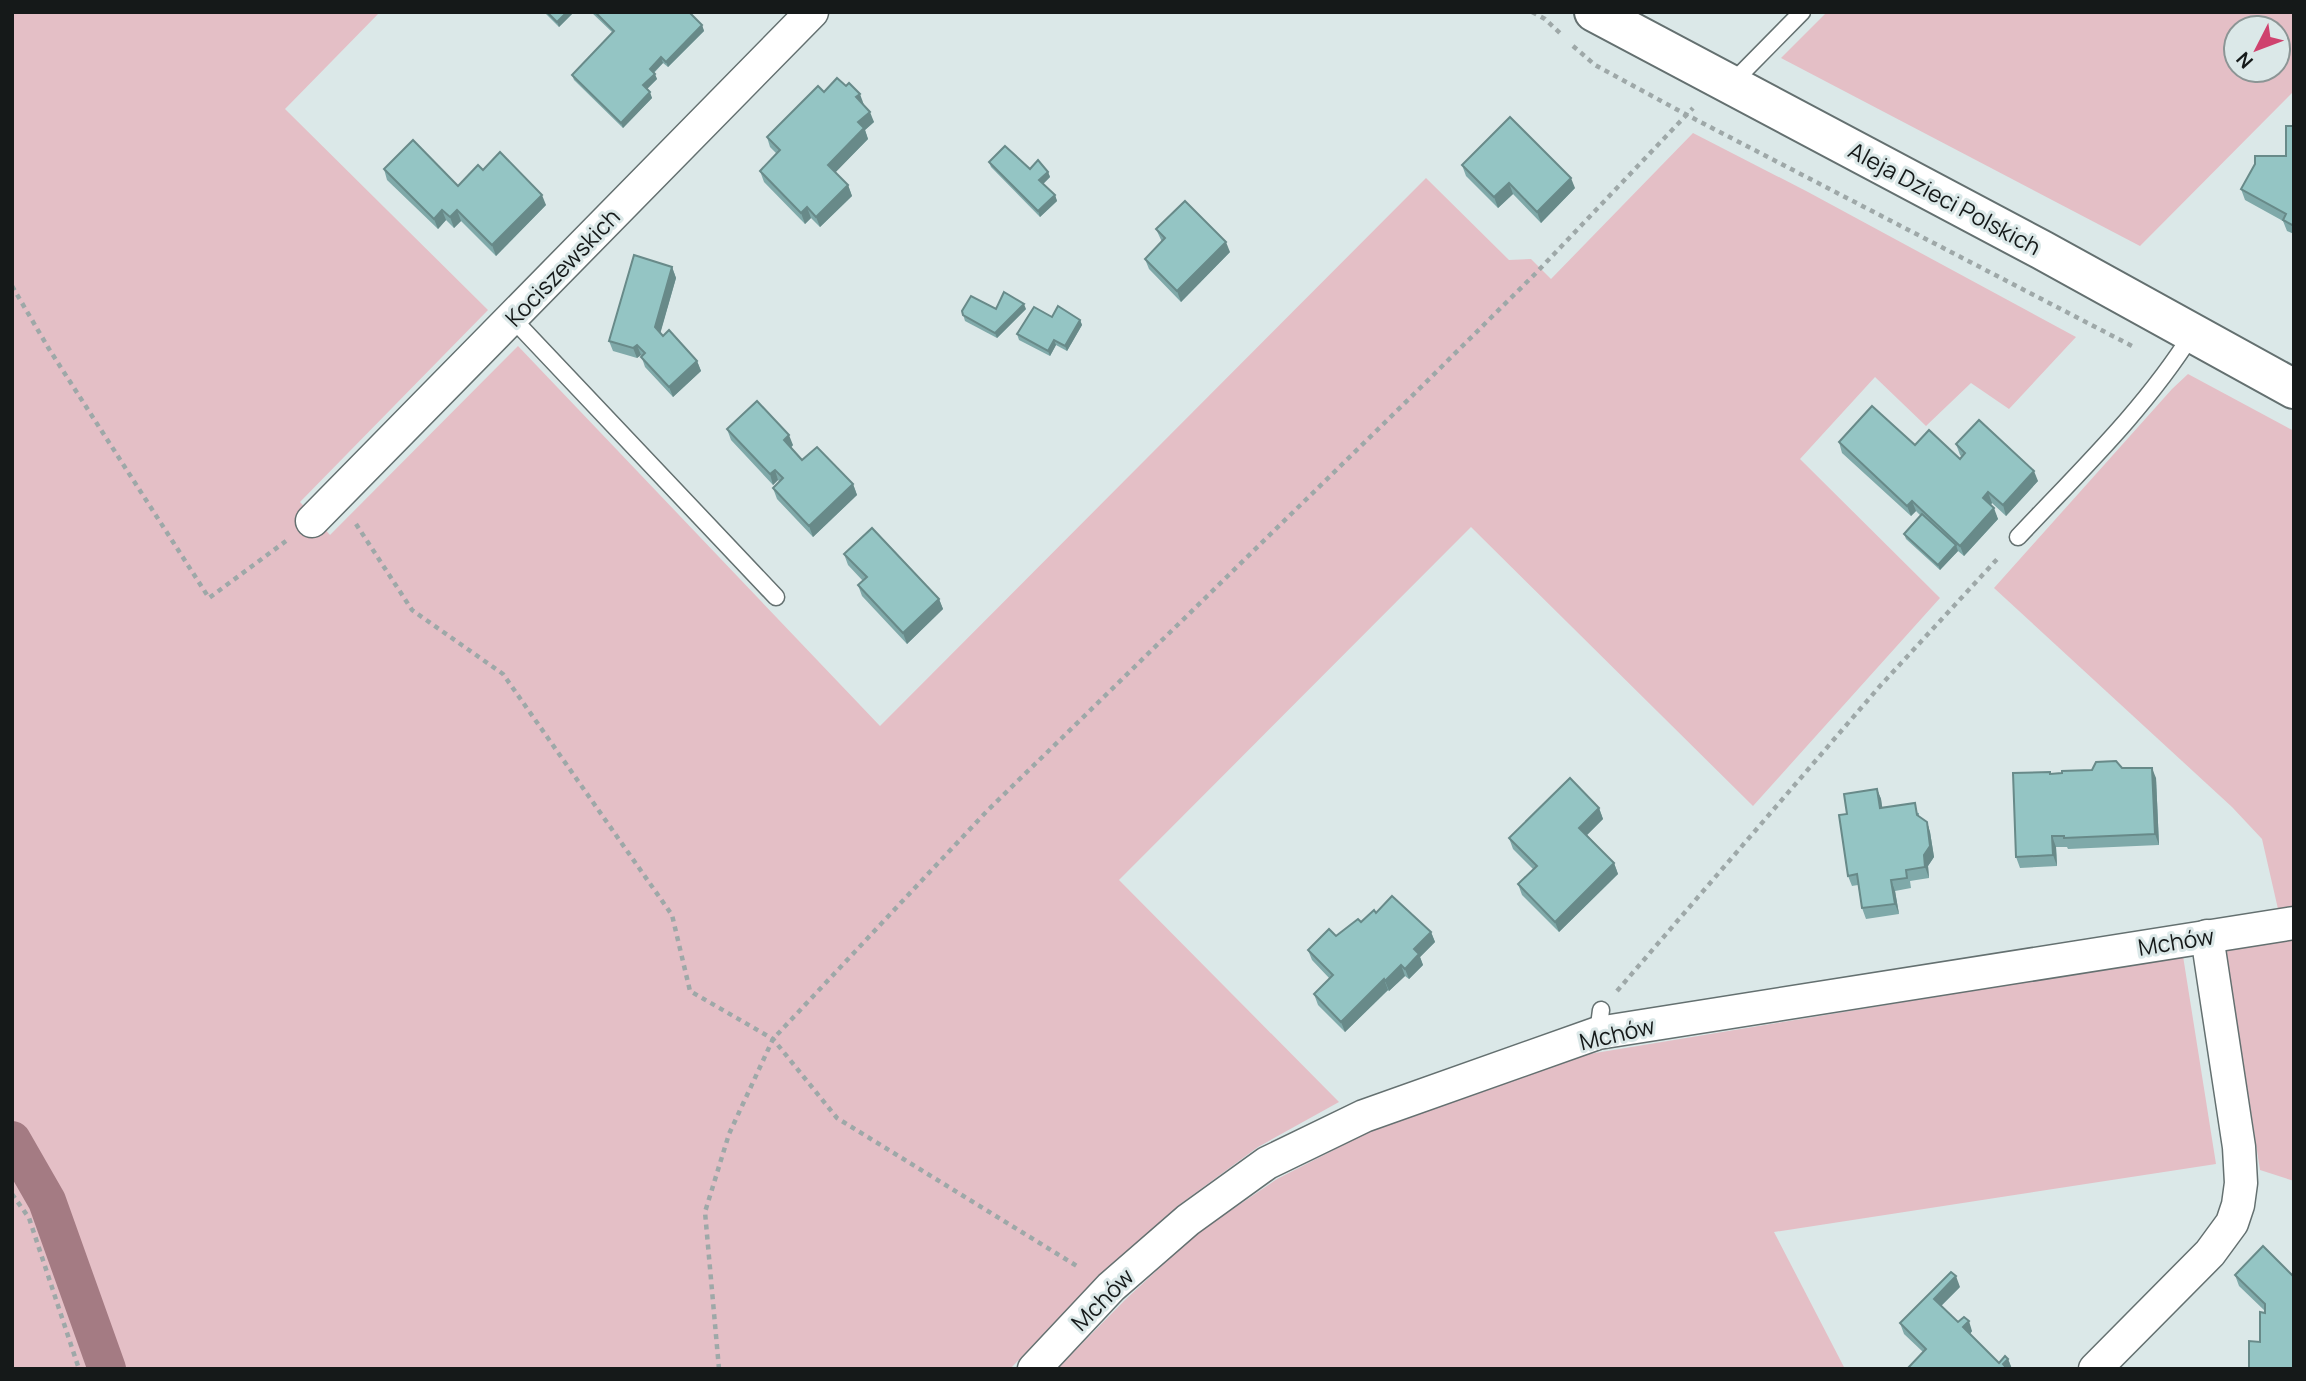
<svg xmlns="http://www.w3.org/2000/svg" width="2306" height="1381" font-family="Manrope,sans-serif">
<rect width="100%" height="100%" fill="#dbe8e8"/>
<g fill="#e4bfc6" fill-rule="evenodd">
<polygon points="12,12 380,12 285,109 488,310 300,502 330,535 518,346 880,726 1426,178 1509,260 1531,259 1551,279 1693,133 1808,192 2076,337 2009,409 1971,383 1926,426 1875,377 1800,459 1940,598 1753,806 1471,527 1119,880 1339,1102 1258,1147 1179,1205 1105,1270 1010,1369 12,1369"/>
<path d="M1827,12h467v79l-154,155 -359,-188zM2278,28v42h-42v-42z"/>
<polygon points="2188,374 2294,431 2294,907 2278,909 2262,839 2232,807 1994,588 2172,389"/>
<polygon points="2294,940 2294,1181 2260,1170 2226,949"/>
<polygon points="2183,956 2216,1164 1774,1232 1845,1369 1057,1369 1125,1300 1196,1234 1277,1179 1371,1131 1577,1056"/>
</g>
<g fill="none" stroke-linecap="round" stroke-linejoin="round">
<polyline stroke="#a47b83" stroke-width="38" points="12,1140 47,1201 107,1369"/>
<defs>
<g id="lane">
<polyline points="1731,84 1802,12"/>
<polyline points="512,318 776,597"/>
<path d="M2018,537c61,-65 127,-128 174,-203"/>
<polyline points="1598,1033 1601,1010"/>
</g>
<g id="street">
<polyline points="312,521 812,12"/>
<polyline points="1034,1369 1111,1287 1188,1220 1267,1163 1364,1116 1598,1033 2294,923"/>
<polyline points="2095,1369 2210,1253 2232,1223 2238,1205 2241,1183 2239,1147 2207,936"/>
</g>
<polyline id="secondary" points="1594,12 2042,250 2294,389"/>
</defs>
<use href="#lane" stroke="#647070" stroke-width="19"/>
<use href="#street" stroke="#647070" stroke-width="35"/>
<use href="#secondary" stroke="#647070" stroke-width="42"/>
<g stroke="#9ea8a8" stroke-width="4.5" stroke-dasharray="5 5" stroke-linecap="butt">
<polyline points="1532,12 1545,19 1562,35"/>
<polyline points="1573,46 1595,65 1687,115 2132,346"/>
<polyline points="12,286 49,349 209,598 286,541"/>
<polyline points="356,524 412,610 503,674 672,915 690,991 773,1039 837,1118 1080,1268"/>
<polyline points="1617,991 1880,686 2000,556"/>
<polyline points="12,1194 29,1218 79,1369"/>
<polyline points="719,1369 705,1212 729,1134 773,1039 987,811 1410,398 1535,274 1693,108"/>
</g>
<use href="#lane" stroke="#fff" stroke-width="16"/>
<use href="#street" stroke="#fff" stroke-width="32"/>
<use href="#secondary" stroke="#fff" stroke-width="38"/>
</g>
<g fill="#7fa9a9">
<polygon points="544,12 574,12 559,27"/>
<polygon points="591,12 689,12 702,25 704,31 668,67 663,63 654,73 657,79 647,89 652,98 623,128 574,80 572,75 613,33"/>
<polygon points="824,92 863,105 874,122 865,130 868,139 835,172 848,185 852,196 820,227 811,218 805,224 764,182 760,171 777,154 770,147 767,137"/>
<polygon points="2294,126 2294,234 2287,231 2283,221 2245,200 2241,189 2255,164 2286,156"/>
<polygon points="989,162 1048,172 1050,177 1043,184 1055,195 1057,201 1040,217 991,167"/>
<polygon points="1462,165 1575,188 1541,223 1513,194 1498,208 1466,176"/>
<polygon points="384,169 458,186 483,170 546,205 496,256 461,221 454,228 446,220 438,229 387,180"/>
<polygon points="1156,229 1230,252 1181,302 1149,269 1145,259 1162,242"/>
<polygon points="672,267 676,278 660,333 697,361 701,371 673,397 645,367 641,355 637,358 613,351 609,341"/>
<polygon points="996,309 1026,309 997,338 965,321 962,311"/>
<polygon points="1052,317 1080,320 1082,325 1067,351 1056,345 1050,356 1019,340 1017,334"/>
<polygon points="727,429 793,445 791,448 802,460 853,484 857,495 813,537 777,499 773,488 780,482 778,480 773,485 731,440"/>
<polygon points="1839,442 1915,445 1960,459 1962,457 1960,455 1956,444 2038,481 2006,516 1992,503 1991,505 1998,519 1964,556 1958,551 1940,570 1906,539 1904,534 1921,516 1916,511 1911,516 1842,453"/>
<polygon points="844,554 939,599 943,609 907,644 862,596 858,585 863,581 848,565"/>
<polygon points="2122,768 2156,778 2159,845 2068,849 2067,847 2056,847 2057,866 2020,868 2016,857 2051,774"/>
<polygon points="1877,789 1881,799 1882,808 1919,813 1919,817 1927,822 1930,832 1934,857 1928,866 1929,878 1910,881 1911,888 1895,891 1899,914 1866,919 1862,908 1858,885 1852,886 1848,876"/>
<polygon points="1599,808 1603,819 1587,835 1614,863 1618,874 1559,932 1522,895 1518,884 1533,869 1513,849 1509,838"/>
<polygon points="1376,913 1431,932 1435,942 1420,957 1423,965 1409,979 1405,976 1389,991 1388,990 1345,1032 1318,1005 1314,994 1330,979 1312,960 1308,950 1361,922"/>
<polygon points="2235,1275 2294,1277 2265,1313 2265,1311 2239,1286"/>
<polygon points="1960,1287 1941,1306 1958,1322 1972,1331 1970,1334 1999,1363 2008,1359 2012,1369 1907,1369 1923,1352 1904,1334 1900,1323"/>
</g>
<g fill="#688a89">
<polygon points="567,12 574,12 559,27 557,22"/>
<polygon points="702,25 704,31 668,67 666,62"/>
<polygon points="661,57 663,63 652,74 650,69"/>
<polygon points="655,74 657,79 645,91 643,85"/>
<polygon points="650,92 652,98 623,128 621,123"/>
<polygon points="860,94 864,105 856,97"/>
<polygon points="870,112 874,122 865,130 868,139 832,176 828,165 858,122"/>
<polygon points="1048,172 1050,177 1041,186 1039,180"/>
<polygon points="1571,178 1575,188 1541,223 1537,212"/>
<polygon points="1509,183 1513,194 1498,208 1494,197"/>
<polygon points="848,185 852,196 820,227 816,217"/>
<polygon points="542,195 546,205 496,256 492,245"/>
<polygon points="1055,195 1057,201 1040,217 1038,211"/>
<polygon points="807,207 811,218 805,224 801,213"/>
<polygon points="442,210 446,220 438,229 434,219"/>
<polygon points="457,210 461,221 454,228 450,217"/>
<polygon points="1226,242 1230,252 1181,302 1177,291"/>
<polygon points="672,267 676,278 659,338 655,327"/>
<polygon points="1024,304 1026,309 997,338 995,333"/>
<polygon points="1080,320 1082,325 1067,351 1065,346"/>
<polygon points="1054,340 1056,345 1050,356 1048,351"/>
<polygon points="637,345 641,355 637,358 633,348"/>
<polygon points="697,361 701,371 673,397 669,387"/>
<polygon points="789,435 793,445 787,451 784,440"/>
<polygon points="775,470 778,480 773,485 770,474"/>
<polygon points="2034,471 2038,481 2006,516 2003,505"/>
<polygon points="853,484 857,495 813,537 809,526"/>
<polygon points="1988,492 1992,503 1987,508 1983,498"/>
<polygon points="1912,501 1916,511 1911,516 1907,506"/>
<polygon points="1994,508 1998,519 1964,556 1960,546"/>
<polygon points="1956,545 1958,551 1940,570 1938,565"/>
<polygon points="939,599 943,609 907,644 903,633"/>
<polygon points="2152,768 2156,778 2159,845 2155,834"/>
<polygon points="1877,789 1881,799 1884,819 1880,808"/>
<polygon points="1599,808 1603,819 1583,839 1579,828"/>
<polygon points="1927,822 1930,832 1934,857 1928,866 1929,878 1925,867 1924,855"/>
<polygon points="2052,836 2056,847 2057,866 2053,855"/>
<polygon points="1614,863 1618,874 1559,932 1555,922"/>
<polygon points="1891,880 1895,891 1899,914 1895,904"/>
<polygon points="1431,932 1435,942 1420,957 1423,965 1409,979 1405,969 1414,949"/>
<polygon points="1401,965 1405,976 1389,991 1385,981"/>
<polygon points="1384,979 1388,990 1345,1032 1341,1022"/>
<polygon points="1956,1276 1960,1287 1938,1309 1934,1299"/>
<polygon points="1969,1321 1972,1331 1967,1338 1963,1327"/>
<polygon points="2008,1359 2012,1369 2004,1369 2003,1364"/>
</g>
<g fill="#94c5c4" stroke="#688a89" stroke-width="2">
<polygon points="547,12 567,12 557,22"/>
<polygon points="595,12 689,12 702,25 666,62 661,57 650,69 655,74 643,85 650,92 621,123 572,75 614,31"/>
<polygon points="837,78 846,86 849,83 860,94 856,97 870,112 858,122 864,128 828,165 848,185 816,217 807,207 801,213 760,171 780,150 767,137 818,86 824,92"/>
<polygon points="1510,117 1571,178 1537,212 1509,183 1494,197 1462,165"/>
<polygon points="2286,126 2294,126 2294,226 2283,220 2286,214 2241,189 2255,164 2255,156 2286,156"/>
<polygon points="413,140 458,186 478,165 483,170 500,152 542,195 492,245 457,210 450,217 442,210 434,219 384,169"/>
<polygon points="1005,146 1030,169 1038,160 1048,172 1039,180 1055,195 1038,211 989,162"/>
<polygon points="1185,201 1226,242 1177,291 1145,259 1165,238 1156,229"/>
<polygon points="634,255 672,267 655,327 663,336 669,330 697,361 669,387 641,357 645,353 637,345 633,348 609,341"/>
<polygon points="1004,292 1024,304 995,333 963,315 962,311 971,296 996,309"/>
<polygon points="1058,306 1080,320 1065,346 1054,340 1048,351 1017,334 1034,307 1052,317"/>
<polygon points="757,401 789,435 784,440 802,460 817,447 853,484 809,526 773,488 783,478 775,470 770,474 727,429"/>
<polygon points="1872,406 1915,445 1929,430 1960,459 1965,453 1956,444 1979,420 2034,471 2003,505 1988,492 1983,498 1994,508 1960,546 1912,501 1907,506 1839,442"/>
<polygon points="1922,514 1956,545 1938,565 1904,534"/>
<polygon points="872,528 939,599 903,633 858,585 867,577 844,554"/>
<polygon points="2116,761 2122,768 2152,768 2155,834 2064,838 2064,836 2052,836 2053,855 2016,857 2013,773 2050,772 2050,774 2062,773 2062,771 2092,770 2096,762"/>
<polygon points="1570,778 1599,808 1579,828 1614,863 1555,922 1518,884 1537,866 1509,838"/>
<polygon points="1877,789 1880,808 1915,803 1917,815 1927,822 1930,846 1924,855 1925,867 1906,870 1907,878 1891,880 1895,904 1862,908 1857,874 1848,876 1839,815 1847,814 1844,794"/>
<polygon points="1392,896 1431,932 1414,949 1419,954 1405,969 1401,965 1385,981 1384,979 1341,1022 1314,994 1333,975 1308,950 1329,929 1336,936 1358,919 1361,922 1374,910 1376,913"/>
<polygon points="2263,1246 2294,1277 2294,1369 2249,1369 2249,1341 2260,1342 2260,1312 2265,1313 2265,1304 2235,1275"/>
<polygon points="1951,1272 1956,1276 1934,1299 1958,1322 1964,1317 1969,1321 1963,1327 1999,1363 2005,1356 2008,1359 2003,1364 2007,1369 1907,1369 1926,1349 1900,1323"/>
</g>
<g text-anchor="middle" dominant-baseline="central" stroke-width="6" stroke-linejoin="round" paint-order="stroke">
<g font-size="23" fill="#151919" stroke="#dbe8e8">
<text transform="translate(1945 198) rotate(28)">Aleja Dzieci Polskich</text>
<text transform="translate(562 267) rotate(-46)">Kociszewskich</text>
<text transform="translate(2176 941) rotate(-9)">Mchów</text>
<text transform="translate(1617 1033) rotate(-13)">Mchów</text>
<text transform="translate(1102 1299) rotate(-45)">Mchów</text>
</g>
</g>
<rect width="2306" height="1381" fill="none" stroke="#151919" stroke-width="28"/>
<g transform="translate(2257 49) rotate(228)"><circle r="33" fill="#dbe8e8" stroke="#8c9595" stroke-width="2"/>
<path d="M0-5L12 26L0 18L-12 26Z" fill="#cf426e"/>
<text y="-10" font-size="19" font-weight="bold" text-anchor="middle" fill="#151919">N</text>
</g>
</svg>
